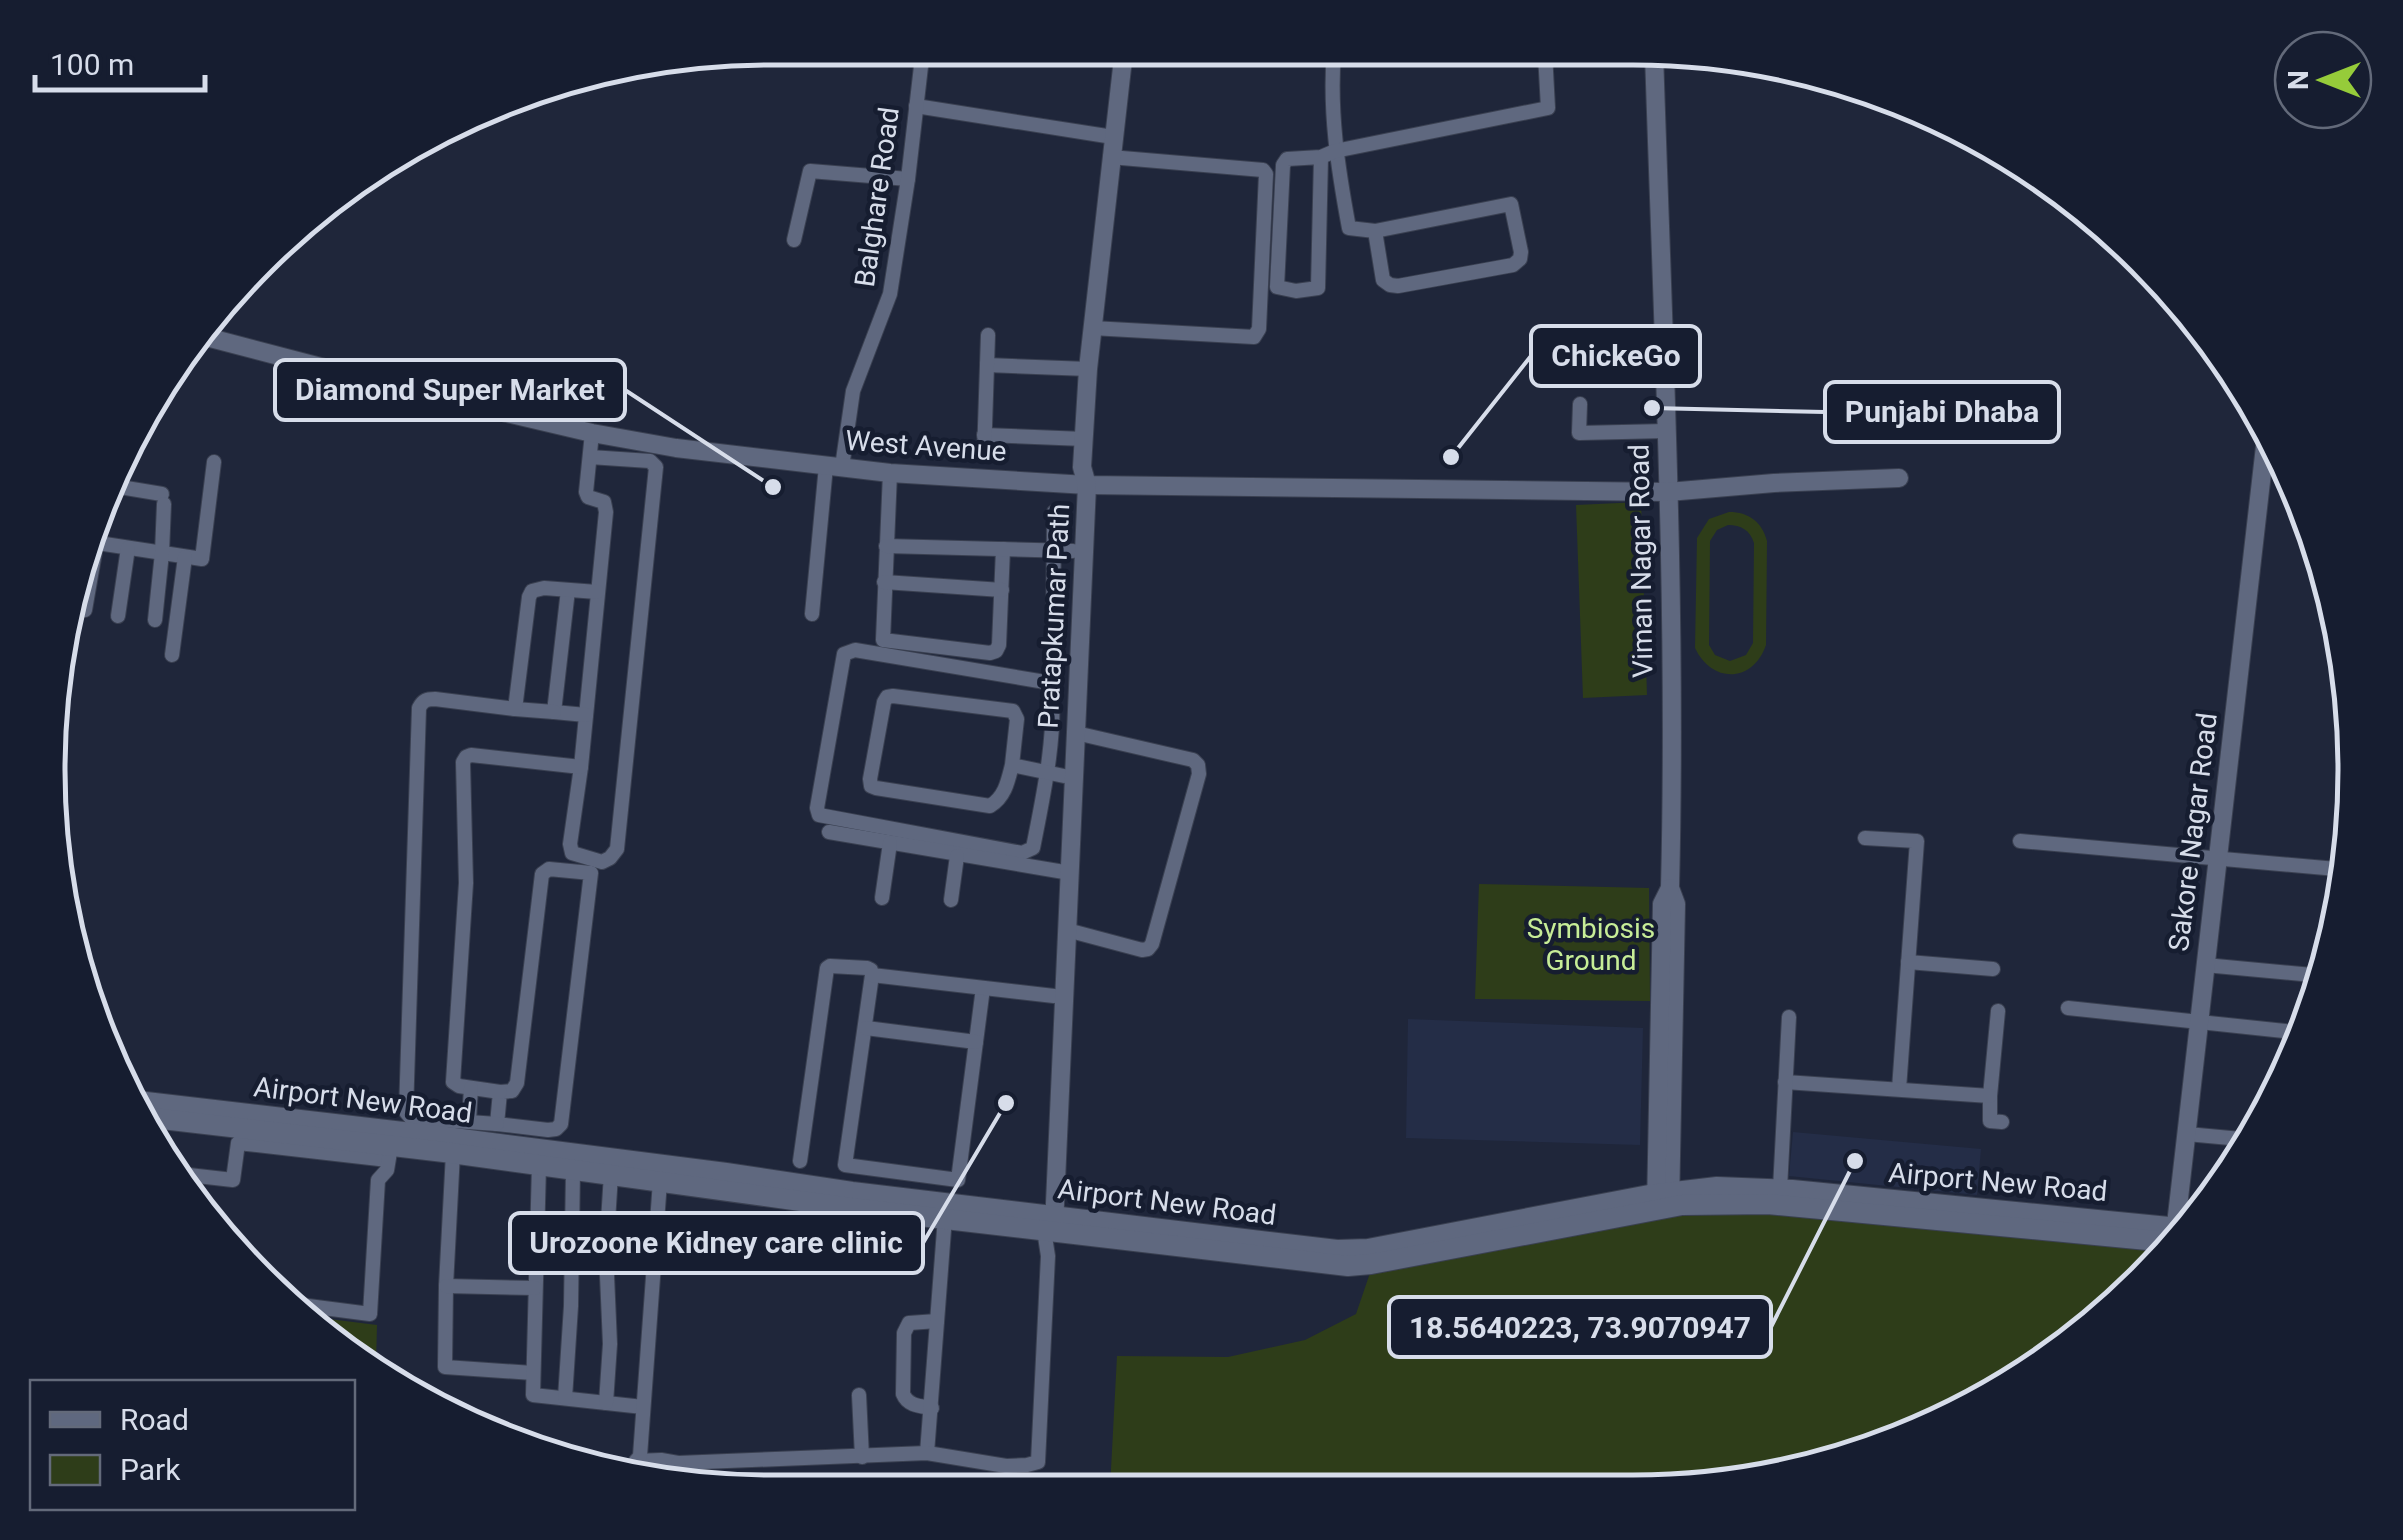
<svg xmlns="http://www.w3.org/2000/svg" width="2403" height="1540" font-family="Roboto,sans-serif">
<rect width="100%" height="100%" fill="#1f263a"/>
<g fill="#242d47">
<polygon points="1408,1019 1643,1028 1640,1145 1406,1138"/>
<polygon points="1793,1132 1981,1149 1977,1195 1789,1176"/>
</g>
<g fill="#2e3d19" fill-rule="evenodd">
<polygon points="1641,502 1647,695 1583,698 1576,505"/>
<path d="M1729,512c20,0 33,10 38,29l-1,104c-13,38 -54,39 -71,3l2,-110 12,-19zM1728,525c13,0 22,5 26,18l-1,100 -7,12 -16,6 -15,-6 -6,-10 1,-104 7,-11z"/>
<polygon points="1479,884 1649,888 1650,1001 1475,999"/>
<polygon points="1749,1208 2172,1250 2073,1343 1953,1418 1819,1468 1680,1491 1110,1488 1117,1356 1228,1357 1305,1340 1356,1314 1371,1270 1685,1209"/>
<polygon points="297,1315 377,1325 376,1364"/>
</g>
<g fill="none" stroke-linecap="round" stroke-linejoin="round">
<defs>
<g id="minor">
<polyline points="774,49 775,48"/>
<path d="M1334,51c-5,60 4,118 15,177l26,3 136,-27 10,48 -1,7 -7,6 -115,21 -8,-1 -7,-5 -8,-49"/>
<polyline points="916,106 1113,137"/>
<polyline points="1321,157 1318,288 1296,291 1277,287 1283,165 1287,159 1321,157 1335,151 1548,108 1545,53"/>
<polyline points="794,240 810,171 908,179"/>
<polyline points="1092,328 1254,337 1259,329 1266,174 1263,170 1110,157"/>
<polyline points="987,365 1088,369"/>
<polyline points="1580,404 1579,433 1666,431"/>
<polyline points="984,435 1084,439"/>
<polyline points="984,456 988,335"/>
<polyline points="590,457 650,461 656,467 617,849 610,858 602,862 572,853 570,844 581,767 606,512 604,502 588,497 586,492 592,433"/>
<polyline points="842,467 853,391 890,294 908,179 923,49"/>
<polyline points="890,473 883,640 990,653 996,651 999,645 1003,549"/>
<polyline points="114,486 162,494"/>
<polyline points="85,541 202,559 214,462"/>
<polyline points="886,546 1073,551"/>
<polyline points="884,582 1002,590"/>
<polyline points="568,590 554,712 586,715"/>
<polyline points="85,610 103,506"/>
<polyline points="812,614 826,466"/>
<polyline points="118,616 128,548"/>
<polyline points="155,620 162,553 164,504"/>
<path d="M855,650l196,33c6,51 -8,114 -18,165l-11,5 -203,-38 -2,-7 27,-154z"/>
<polyline points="172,655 185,557"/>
<polyline points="1053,661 1054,512"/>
<polyline points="515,709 554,712"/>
<path d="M1012,765l5,-46 -4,-8 -120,-15 -6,1 -3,5 -14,77 1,7 5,2 114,18c15,-9 18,-25 22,-41l52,11"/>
<polyline points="829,832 1070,873"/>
<polyline points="1865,838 1917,841 1899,1089"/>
<polyline points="2020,841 2348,870"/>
<polygon points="549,869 591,873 561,1124 556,1129 548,1130 497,1124 500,1092 512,1091 517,1083 542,874"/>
<polyline points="882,898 890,843"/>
<polyline points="951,900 957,856"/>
<polyline points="1067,930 1142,950 1148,949 1152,944 1199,774 1198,765 1193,760 1076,733"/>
<polyline points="1908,962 1993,969"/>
<polyline points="2205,965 2323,976"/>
<polyline points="872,975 845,1165 958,1180 983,988"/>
<polyline points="2068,1008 2303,1033"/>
<polyline points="1998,1011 1990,1096 1990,1121 2002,1122"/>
<polyline points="866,1028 976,1042"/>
<polyline points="1785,1082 1990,1096"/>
<polyline points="500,1092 459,1086 453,1082 466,883 463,762 466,757 471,755 581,767"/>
<polyline points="469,1121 471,1088"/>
<path d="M497,1124l-86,-6 -5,-6 13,-404c4,-8 8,-9 16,-9l80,10 14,-112 3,-6 12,-3 53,4"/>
<polyline points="2187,1134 2252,1140"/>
<polyline points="453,1153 446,1286 445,1367 533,1373"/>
<polyline points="800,1161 827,968 830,966 867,968 871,970 872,975 1054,996"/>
<polyline points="539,1165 533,1395 643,1407"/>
<polyline points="171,1173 233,1180 238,1143 388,1160"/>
<polyline points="1780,1189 1789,1017"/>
<polyline points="446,1286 535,1288"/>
<polyline points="285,1303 370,1314 378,1180 387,1170 391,1146"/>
<polyline points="859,1395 862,1457"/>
<polyline points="565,1398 571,1306 573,1169"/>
<polyline points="606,1403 610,1344 606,1253 611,1174"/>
<path d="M932,1408c-12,-2 -24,-2 -29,-14l1,-61 5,-10 28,-2"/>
<polyline points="927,1453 945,1217"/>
<polyline points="636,1461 661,1460 678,1463 927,1453 1006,1466 1027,1465 1038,1462 1048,1256 1044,1230"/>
<polyline points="678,1463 679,1486"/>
<polyline points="633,1475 636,1461 640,1456 660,1181"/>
</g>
<g id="tertiary">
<path d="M1654,53c9,278 23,557 16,835l6,16 -6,303"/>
<polyline points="195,334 401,388 592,433 676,448 890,473 1087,485 1668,492 1774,483 1899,478"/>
<polyline points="1656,1208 1662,904 1670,888"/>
<polyline points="1054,1226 1087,485 1082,467 1088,369 1124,50"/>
<polyline points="2174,1242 2267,429"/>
</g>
<g id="secondary">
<polyline points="137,1101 446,1137 726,1173 852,1192 1337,1250 1368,1249 1649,1195 1717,1187 1792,1190 2189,1229"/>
<polyline points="145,1117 444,1152 851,1208 1348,1266 1371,1264 1682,1205 1768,1204 2179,1243"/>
</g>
</defs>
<use href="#minor" stroke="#3a4051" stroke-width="16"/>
<use href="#tertiary" stroke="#3a4051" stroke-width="20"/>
<use href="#secondary" stroke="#3a4051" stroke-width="22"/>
<use href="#minor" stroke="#5f687f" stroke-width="14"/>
<use href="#tertiary" stroke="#5f687f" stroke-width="18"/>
<use href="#secondary" stroke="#5f687f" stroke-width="20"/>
</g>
<g text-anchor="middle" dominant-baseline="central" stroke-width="9" stroke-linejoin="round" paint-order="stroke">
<g font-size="28" fill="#d7ddea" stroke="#161d30">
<text transform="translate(877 197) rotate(-82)">Balghare Road</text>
<text transform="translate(926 446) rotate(4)">West Avenue</text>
<text transform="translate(1641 561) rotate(-91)">Viman Nagar Road</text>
<text transform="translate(1054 616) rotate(-87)">Pratapkumar Path</text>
<text transform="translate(2193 832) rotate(-83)">Sakore Nagar Road</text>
<text transform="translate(363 1100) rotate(7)">Airport New Road</text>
<text transform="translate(1998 1182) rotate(5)">Airport New Road</text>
<text transform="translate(1167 1202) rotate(7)">Airport New Road</text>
</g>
<g font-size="28" fill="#c7ed97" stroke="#161d30">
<text x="1591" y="928">Symbiosis<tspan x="1591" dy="32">Ground</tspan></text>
</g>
</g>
<path d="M0 0H2403V1540H0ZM770 65H1633A705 705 0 0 1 2338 770V770A705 705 0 0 1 1633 1475H770A705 705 0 0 1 65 770V770A705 705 0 0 1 770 65Z" fill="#161d30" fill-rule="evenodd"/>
<path fill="none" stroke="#d7ddea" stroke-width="5" d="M770 65H1633A705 705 0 0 1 2338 770V770A705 705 0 0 1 1633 1475H770A705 705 0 0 1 65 770V770A705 705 0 0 1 770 65Z"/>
<path fill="none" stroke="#d7ddea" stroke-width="4" d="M1451 457L1531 356M773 487L625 390M1652 408L1825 412M1006 1103L923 1243M1855 1161L1771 1327"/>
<g fill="#d7ddea" stroke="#161d30" stroke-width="4">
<circle cx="1451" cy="457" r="10"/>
<circle cx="773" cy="487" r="10"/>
<circle cx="1652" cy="408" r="10"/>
<circle cx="1006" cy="1103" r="10"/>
<circle cx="1855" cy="1161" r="10"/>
</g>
<g fill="#161d30" stroke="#d7ddea" stroke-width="4">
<rect x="1531" y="326" width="169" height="60" rx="10"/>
<rect x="275" y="360" width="350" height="60" rx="10"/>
<rect x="1825" y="382" width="234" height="60" rx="10"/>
<rect x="510" y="1213" width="413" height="60" rx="10"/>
<rect x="1389" y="1297" width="382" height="60" rx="10"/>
</g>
<g font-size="30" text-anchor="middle" font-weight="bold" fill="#d7ddea">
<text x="1616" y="366">ChickeGo</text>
<text x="450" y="400">Diamond Super Market</text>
<text x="1942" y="422">Punjabi Dhaba</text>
<text x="716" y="1253">Urozoone Kidney care clinic</text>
<text x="1580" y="1338">18.5640223, 73.9070947</text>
</g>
<rect x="30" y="1380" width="325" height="130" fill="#161d30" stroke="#636a7a" stroke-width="2.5"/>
<rect x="50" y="1412" width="50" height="15" fill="#5f687f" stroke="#636a7a" stroke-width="2.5"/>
<text x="120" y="1430" font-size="30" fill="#d7ddea">Road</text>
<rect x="50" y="1455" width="50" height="30" fill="#2e3d19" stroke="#636a7a" stroke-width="2.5"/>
<text x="120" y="1480" font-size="30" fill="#d7ddea">Park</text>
<g transform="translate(2323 80) rotate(270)"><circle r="48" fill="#161d30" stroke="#636a7a" stroke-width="2.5"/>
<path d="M0-8L18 38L0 25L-18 38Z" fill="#96cc3a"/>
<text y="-15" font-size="28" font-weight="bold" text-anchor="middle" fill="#d7ddea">N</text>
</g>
<path d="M35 75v15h170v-15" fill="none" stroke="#d7ddea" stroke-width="5"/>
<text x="50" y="75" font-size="30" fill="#d7ddea" stroke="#161d30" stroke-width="8" paint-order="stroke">100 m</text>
</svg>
